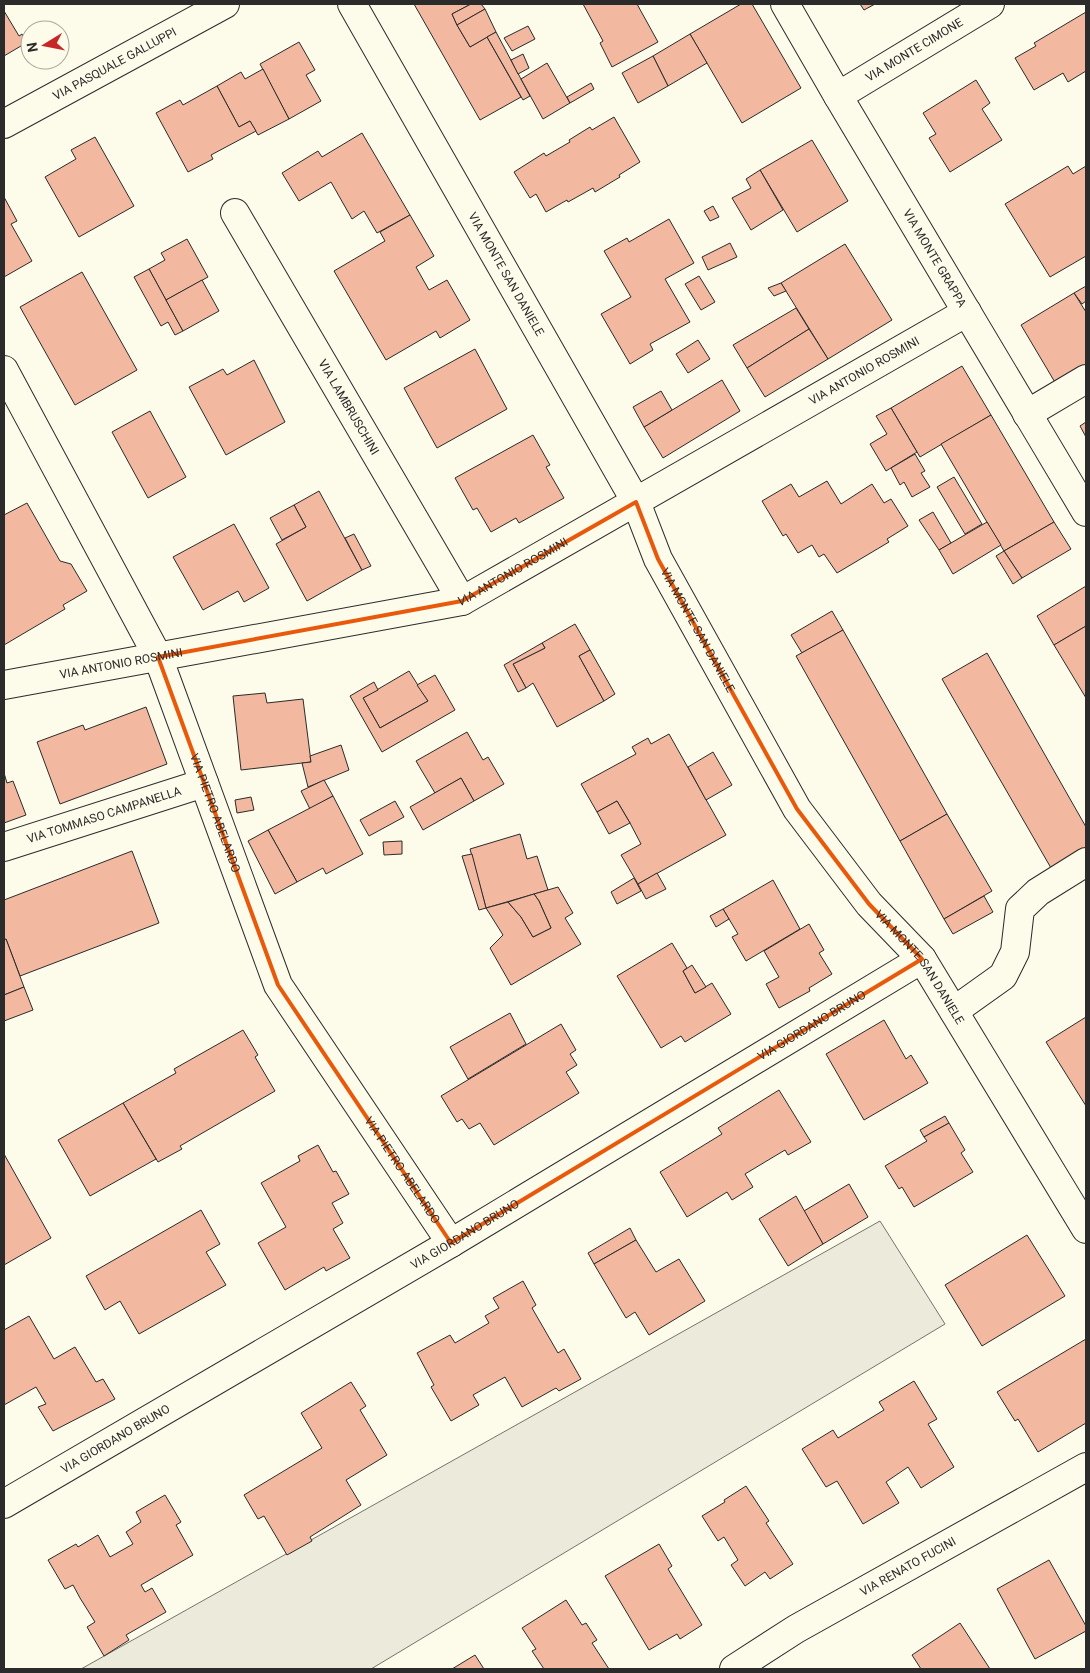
<svg xmlns="http://www.w3.org/2000/svg" width="1090" height="1673" font-family="Roboto,sans-serif">
<rect width="100%" height="100%" fill="#fdfbea"/>
<polygon fill="#ecebdb" stroke="#74746e" points="880,1221 945,1324 371,1669 81,1669"/>
<g fill="#f2b8a0" stroke="#2b2b2b">
<polygon points="414,4 471,4 452,14 457,25 470,47 487,37 521,97 480,120"/>
<polygon points="471,4 481,4 485,9 457,25 452,14"/>
<polygon points="583,4 637,4 658,42 612,67 600,43 603,41"/>
<polygon points="741,4 752,4 801,88 742,123 690,34"/>
<polygon points="860,4 875,4 864,10"/>
<polygon points="485,9 496,32 470,47 457,25"/>
<polygon points="4,11 19,36 22,34 26,43 4,56"/>
<polygon points="1086,12 1086,71 1068,82 1063,73 1034,90 1015,58 1036,46 1034,43"/>
<polygon points="528,26 535,39 512,51 504,38"/>
<polygon points="496,32 530,96 523,100 487,37"/>
<polygon points="690,34 707,63 668,86 653,56"/>
<polygon points="299,42 315,70 306,75 321,101 289,119 260,64"/>
<polygon points="523,54 529,68 518,74 511,60"/>
<polygon points="653,56 668,86 638,103 622,73"/>
<polygon points="547,63 570,103 543,119 521,79"/>
<polygon points="263,69 289,119 258,135 250,121 239,127 217,86 241,72 245,79"/>
<polygon points="976,80 990,103 982,109 1002,140 950,172 929,138 936,134 923,113"/>
<polygon points="591,83 594,89 570,103 567,97"/>
<polygon points="217,86 239,127 250,121 256,131 211,155 213,159 188,172 156,113 180,100 183,105"/>
<polygon points="614,117 640,162 619,175 620,177 595,192 593,188 568,202 567,200 546,212 536,194 530,198 514,172 544,153 546,156 570,142 569,140 590,127 592,130"/>
<polygon points="362,133 410,215 377,233 364,211 352,219 331,182 299,201 282,173 318,151 322,157"/>
<polygon points="95,137 134,206 79,237 45,177 76,159 71,150"/>
<polygon points="812,140 848,201 797,232 760,170"/>
<polygon points="1068,166 1073,174 1086,166 1086,256 1050,277 1005,204"/>
<polygon points="760,170 783,210 751,230 732,198 751,188 746,179"/>
<polygon points="4,197 17,221 11,224 32,261 4,277"/>
<polygon points="713,206 719,217 710,221 704,211"/>
<polygon points="410,215 434,256 416,267 429,290 447,280 470,320 440,338 436,331 386,360 334,271 385,241 380,232"/>
<polygon points="669,219 694,263 665,279 690,322 650,344 653,350 630,364 601,314 631,297 604,251 627,238 629,242"/>
<polygon points="187,239 208,277 166,300 149,269 165,260 161,253"/>
<polygon points="730,243 737,257 708,270 702,257"/>
<polygon points="845,244 892,320 828,359 781,283"/>
<polygon points="149,269 183,331 175,335 168,322 161,326 134,277"/>
<polygon points="82,272 137,370 75,405 20,307"/>
<polygon points="699,276 715,302 701,310 685,284"/>
<polygon points="202,280 219,311 183,331 166,300"/>
<polygon points="781,283 786,291 774,296 768,288"/>
<polygon points="1086,286 1086,301 1082,304 1074,293"/>
<polygon points="1074,293 1086,312 1086,366 1056,384 1021,325"/>
<polygon points="796,308 809,329 747,368 733,345"/>
<polygon points="809,329 828,359 765,397 747,368"/>
<polygon points="698,340 710,359 688,373 676,354"/>
<polygon points="475,349 507,409 437,448 404,388"/>
<polygon points="254,360 285,422 226,455 189,387 223,369 227,375"/>
<polygon points="962,366 991,415 920,457 891,408"/>
<polygon points="722,380 740,411 663,458 644,427"/>
<polygon points="661,391 672,410 644,427 633,407"/>
<polygon points="891,408 917,452 886,471 870,444 887,434 876,416"/>
<polygon points="150,411 186,477 148,498 112,432"/>
<polygon points="991,415 1054,522 1004,551 941,444"/>
<polygon points="1086,422 1086,437 1080,426"/>
<polygon points="533,435 550,465 546,467 564,498 519,523 516,518 491,532 477,508 473,510 455,478"/>
<polygon points="915,454 925,471 921,473 930,487 912,497 904,482 900,485 891,468"/>
<polygon points="954,477 982,524 965,534 937,487"/>
<polygon points="827,481 841,504 872,484 884,503 891,499 908,526 887,539 889,542 837,573 824,554 819,557 812,545 798,553 786,534 783,536 762,501 791,484 799,497"/>
<polygon points="319,491 362,570 307,601 276,544 306,527 294,505"/>
<polygon points="27,503 60,561 71,564 87,591 63,605 65,609 4,645 4,515"/>
<polygon points="294,505 306,527 282,540 270,518"/>
<polygon points="933,512 951,543 939,550 919,520"/>
<polygon points="987,522 1001,545 953,574 939,550"/>
<polygon points="1054,522 1071,549 1022,578 1004,551"/>
<polygon points="234,524 269,588 244,602 238,591 203,610 173,557"/>
<polygon points="354,534 371,566 362,570 345,538"/>
<polygon points="1004,551 1022,578 1013,584 996,556"/>
<polygon points="1086,586 1086,626 1054,645 1037,616"/>
<polygon points="832,611 843,630 802,653 791,635"/>
<polygon points="575,624 590,650 579,656 604,701 557,727 533,683 526,688 513,664 545,648 542,643"/>
<polygon points="1086,626 1086,698 1054,645"/>
<polygon points="843,630 947,814 900,841 796,656"/>
<polygon points="542,643 545,648 513,664 526,688 518,692 504,665"/>
<polygon points="590,650 615,694 604,701 579,656"/>
<polygon points="987,653 1086,827 1086,848 1051,868 942,679"/>
<polygon points="409,671 428,701 380,728 363,698"/>
<polygon points="435,675 455,710 382,752 350,696 374,682 378,690 363,698 380,728 428,701 417,685"/>
<polygon points="265,693 267,703 303,699 311,762 241,770 233,696"/>
<polygon points="146,707 167,764 60,804 37,742 83,725 85,730"/>
<polygon points="467,732 483,760 488,757 504,784 474,801 461,778 435,793 416,761"/>
<polygon points="669,734 726,835 638,884 621,855 641,844 630,823 617,801 597,812 581,784 636,754 632,747 648,738 651,744"/>
<polygon points="341,745 349,770 308,787 302,763 311,762 310,756"/>
<polygon points="713,752 732,785 706,800 688,767"/>
<polygon points="4,773 7,783 13,781 26,815 4,823"/>
<polygon points="461,778 474,801 423,830 410,807"/>
<polygon points="324,780 333,796 310,809 301,791"/>
<polygon points="333,796 363,854 326,874 323,868 297,882 268,830"/>
<polygon points="251,797 254,810 237,813 235,800"/>
<polygon points="395,801 404,817 369,836 360,820"/>
<polygon points="617,801 630,823 609,834 597,812"/>
<polygon points="947,814 992,891 944,919 900,841"/>
<polygon points="268,830 297,882 275,894 248,841"/>
<polygon points="520,834 527,859 537,856 548,890 486,908 470,849"/>
<polygon points="402,841 402,854 384,855 383,842"/>
<polygon points="132,851 159,923 20,976 6,939 4,940 4,900"/>
<polygon points="472,854 486,908 479,910 462,856"/>
<polygon points="657,873 666,889 646,899 638,884"/>
<polygon points="634,878 641,891 617,904 611,892"/>
<polygon points="773,880 800,929 746,961 732,937 738,934 723,909"/>
<polygon points="558,887 573,913 565,918 581,944 511,985 490,948 503,935 486,908 508,902 521,917 533,937 551,928 539,901 534,894"/>
<polygon points="534,894 539,901 551,928 533,937 521,917 508,902"/>
<polygon points="984,896 993,912 953,934 944,919"/>
<polygon points="723,909 729,919 716,927 710,916"/>
<polygon points="809,924 824,950 819,953 832,974 809,988 810,991 779,1008 766,984 779,977 764,951"/>
<polygon points="6,939 24,987 4,995 4,940"/>
<polygon points="672,943 687,968 683,971 695,993 712,983 731,1014 685,1042 681,1036 661,1048 617,976"/>
<polygon points="692,965 706,987 695,993 683,971"/>
<polygon points="24,987 33,1010 4,1021 4,995"/>
<polygon points="510,1013 526,1044 468,1079 450,1047"/>
<polygon points="1086,1017 1086,1106 1046,1042"/>
<polygon points="884,1020 906,1059 911,1055 928,1083 864,1120 826,1054"/>
<polygon points="561,1024 576,1050 570,1054 577,1065 566,1072 579,1093 494,1145 480,1123 469,1129 462,1119 457,1122 441,1096"/>
<polygon points="243,1030 258,1055 255,1057 275,1091 180,1146 182,1149 158,1162 123,1103 176,1073 174,1069"/>
<polygon points="779,1090 811,1142 788,1155 785,1150 745,1174 753,1187 732,1200 727,1192 687,1217 660,1172 722,1134 718,1128"/>
<polygon points="123,1103 156,1159 90,1196 58,1140"/>
<polygon points="945,1116 949,1123 924,1137 920,1130"/>
<polygon points="949,1123 965,1150 961,1153 973,1172 914,1207 902,1187 899,1189 885,1166 927,1141 924,1137"/>
<polygon points="318,1145 333,1172 336,1171 349,1194 332,1203 343,1223 333,1229 350,1258 326,1271 324,1267 285,1290 258,1243 286,1227 261,1183 300,1161 298,1156"/>
<polygon points="4,1154 51,1238 4,1265"/>
<polygon points="849,1184 868,1217 823,1244 804,1211"/>
<polygon points="796,1196 823,1244 788,1266 759,1219"/>
<polygon points="201,1210 220,1244 206,1252 226,1285 139,1334 120,1301 105,1310 86,1276"/>
<polygon points="630,1228 636,1240 594,1264 588,1253"/>
<polygon points="1027,1235 1065,1296 982,1346 945,1285"/>
<polygon points="636,1240 656,1272 679,1259 705,1301 649,1335 635,1312 626,1318 594,1264"/>
<polygon points="523,1281 536,1305 532,1308 558,1353 564,1349 581,1379 559,1391 556,1388 522,1407 505,1377 473,1395 479,1405 451,1421 431,1387 434,1385 417,1353 450,1335 455,1343 489,1323 485,1316 499,1308 493,1298"/>
<polygon points="29,1316 54,1359 75,1347 96,1382 103,1379 115,1399 53,1431 38,1407 46,1404 36,1387 4,1405 4,1330"/>
<polygon points="1086,1339 1086,1423 1038,1452 1018,1419 1015,1421 997,1392"/>
<polygon points="914,1381 937,1419 928,1424 954,1467 921,1488 908,1467 886,1482 899,1503 863,1524 837,1481 826,1487 802,1449 833,1430 838,1438 884,1410 879,1402"/>
<polygon points="351,1382 366,1406 360,1410 387,1455 346,1480 361,1505 310,1537 312,1541 287,1555 264,1516 258,1519 244,1495 322,1448 301,1413"/>
<polygon points="746,1486 769,1521 766,1523 793,1564 770,1579 765,1572 745,1586 731,1565 738,1560 724,1537 718,1541 702,1516 725,1502 724,1500"/>
<polygon points="165,1495 181,1522 176,1525 193,1555 141,1585 145,1592 152,1588 166,1612 126,1635 129,1640 104,1656 87,1627 95,1622 80,1598 73,1585 65,1589 48,1560 76,1544 78,1547 98,1535 110,1557 133,1544 126,1532 141,1522 136,1512"/>
<polygon points="659,1544 672,1566 668,1569 702,1625 680,1639 677,1634 649,1650 605,1576"/>
<polygon points="1049,1560 1086,1626 1086,1631 1035,1659 997,1589"/>
<polygon points="566,1600 582,1625 586,1623 597,1640 592,1643 609,1669 544,1669 532,1651 536,1649 522,1628"/>
<polygon points="960,1623 990,1669 921,1669 912,1655"/>
<polygon points="475,1655 484,1669 452,1669"/>
</g>
<g fill="none" stroke-linecap="round" stroke-linejoin="round">
<defs>
<g id="minor">
<path id="s1" d="M352,4l284,498 22,57 139,250 72,95 53,55 164,270"/>
<path id="s2" d="M785,4l53,92 248,416"/>
<path id="s3" d="M838,96l152,-92"/>
<path id="s4" d="M4,124l221,-120"/>
<path id="s5" d="M235,213l227,388"/>
<path id="s6" d="M4,370l154,287 120,328 173,258"/>
<polyline points="1027,414 1086,379"/>
<path id="s7" d="M4,685l458,-84 505,-289"/>
<path id="s8" d="M4,847l200,-64"/>
<polyline points="954,1011 1003,976 1015,952 1020,909 1038,892 1086,862"/>
<path id="s9" d="M4,1504l447,-261 471,-284"/>
<path id="s10" d="M734,1669l62,-40 290,-162"/>
</g>
</defs>
<use href="#minor" stroke="#2b2b2b" stroke-width="30"/>
<use href="#minor" stroke="#fdfbea" stroke-width="28"/>
</g>
<path fill="none" stroke="#e8590c" stroke-width="4" stroke-linejoin="round" d="M636,502l22,57 139,250 72,95 53,55 -471,284 -173,-258 -120,-328 304,-56z"/>
<g text-anchor="middle" dominant-baseline="central" stroke-width="4" stroke-linejoin="round" paint-order="stroke">
<g font-size="12" fill="#2b2b2b" stroke="#fdfbea">
<text stroke="none"><textPath href="#s3" startOffset="89">VIA MONTE CIMONE</textPath></text>
<text stroke="none"><textPath href="#s4" startOffset="126">VIA PASQUALE GALLUPPI</textPath></text>
<text stroke="none"><textPath href="#s2" startOffset="295">VIA MONTE GRAPPA</textPath></text>
<text stroke="none"><textPath href="#s1" startOffset="311">VIA MONTE SAN DANIELE</textPath></text>
<text stroke="none"><textPath href="#s7" startOffset="929">VIA ANTONIO ROSMINI</textPath></text>
<text stroke="none"><textPath href="#s5" startOffset="225">VIA LAMBRUSCHINI</textPath></text>
<text stroke="none"><textPath href="#s7" startOffset="524">VIA ANTONIO ROSMINI</textPath></text>
<text stroke="none"><textPath href="#s1" startOffset="716">VIA MONTE SAN DANIELE</textPath></text>
<text stroke="none"><textPath href="#s7" startOffset="119">VIA ANTONIO ROSMINI</textPath></text>
<text stroke="none"><textPath href="#s6" startOffset="492">VIA PIETRO ABELARDO</textPath></text>
<text stroke="none"><textPath href="#s8" startOffset="105">VIA TOMMASO CAMPANELLA</textPath></text>
<text stroke="none"><textPath href="#s1" startOffset="1121">VIA MONTE SAN DANIELE</textPath></text>
<text stroke="none"><textPath href="#s9" startOffset="939">VIA GIORDANO BRUNO</textPath></text>
<text stroke="none"><textPath href="#s6" startOffset="898">VIA PIETRO ABELARDO</textPath></text>
<text stroke="none"><textPath href="#s9" startOffset="534">VIA GIORDANO BRUNO</textPath></text>
<text stroke="none"><textPath href="#s9" startOffset="129">VIA GIORDANO BRUNO</textPath></text>
<text stroke="none"><textPath href="#s10" startOffset="202">VIA RENATO FUCINI</textPath></text>
</g>
</g>
<rect width="1090" height="1673" fill="none" stroke="#2b2b2b" stroke-width="10"/>
<g transform="translate(45 45) rotate(260)"><circle r="24" fill="#fdfbea" stroke="#a9a89e"/>
<path d="M0-4L9 19L0 12L-9 19Z" fill="#c62828"/>
<text y="-8" font-size="14" font-weight="bold" text-anchor="middle" fill="#2b2b2b">N</text>
</g>
</svg>
